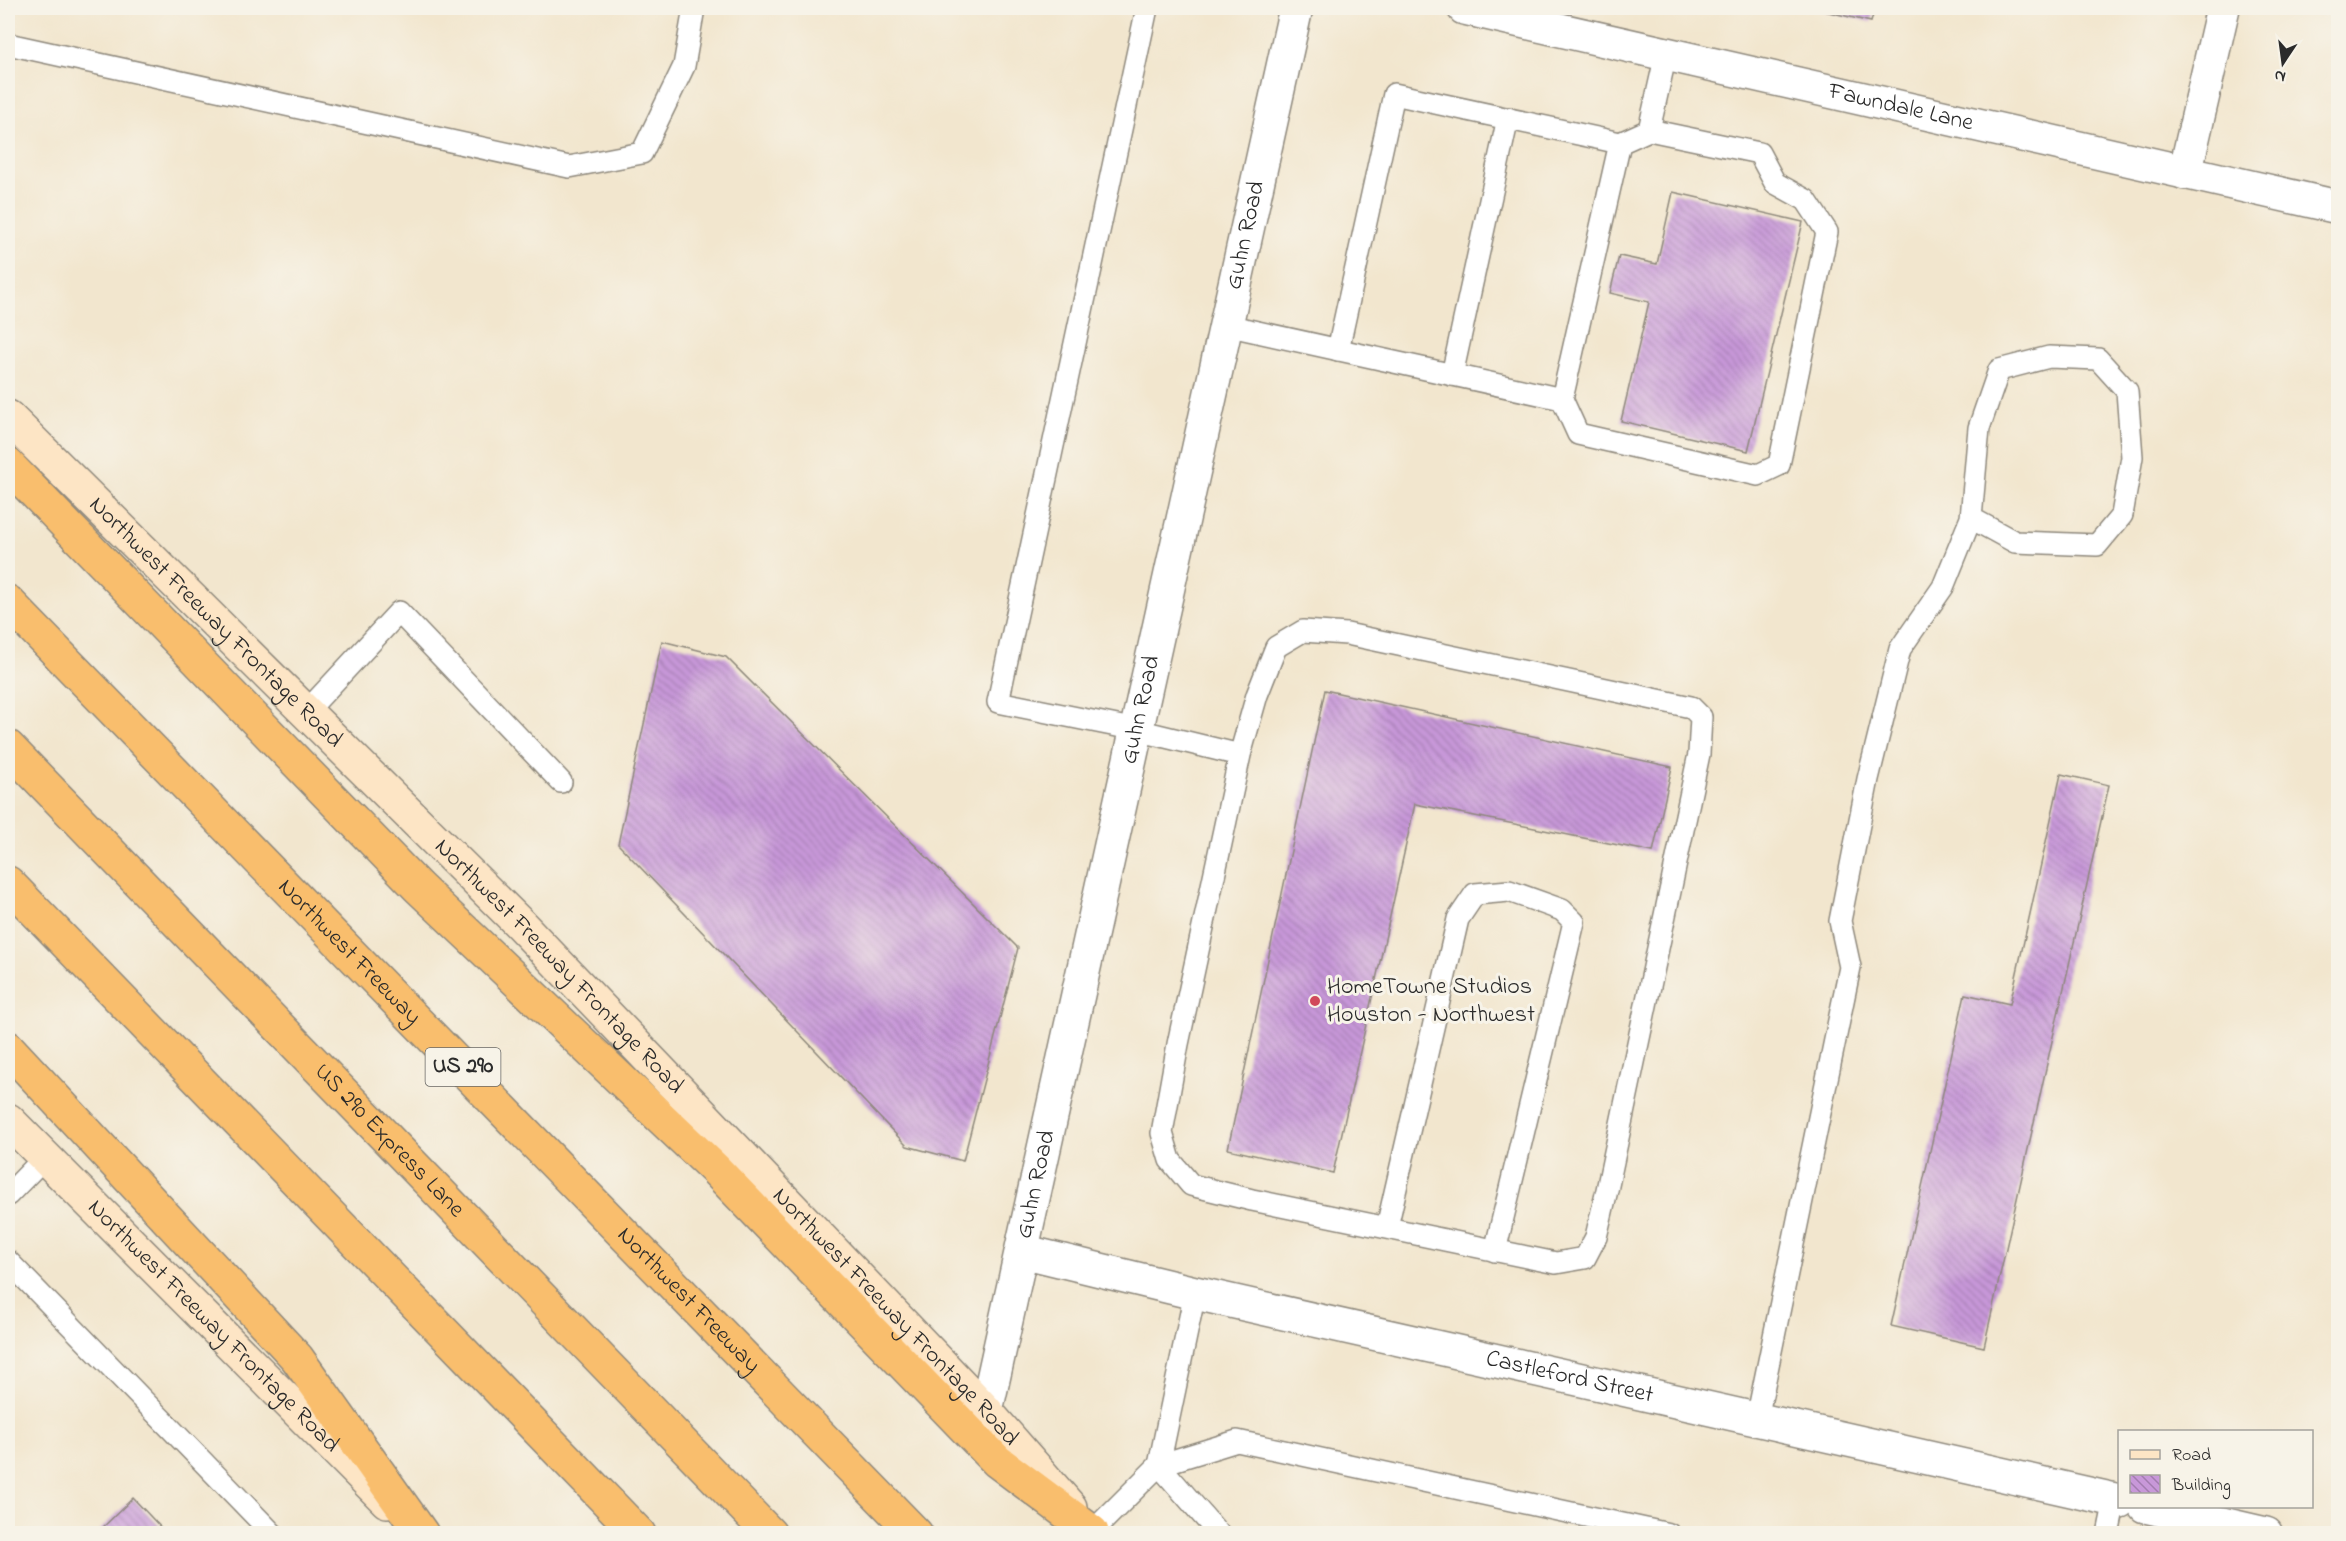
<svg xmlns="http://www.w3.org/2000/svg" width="2346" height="1541" font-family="'Indie Flower',sans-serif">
<defs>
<pattern id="building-back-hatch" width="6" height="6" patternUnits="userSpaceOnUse" patternTransform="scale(1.5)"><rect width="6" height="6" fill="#c898d9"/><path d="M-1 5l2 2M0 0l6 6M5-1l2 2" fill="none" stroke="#a37cb0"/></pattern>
</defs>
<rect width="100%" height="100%" fill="#f7f3e8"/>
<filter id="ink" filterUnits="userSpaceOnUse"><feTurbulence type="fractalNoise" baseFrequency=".0167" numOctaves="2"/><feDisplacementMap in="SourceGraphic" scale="12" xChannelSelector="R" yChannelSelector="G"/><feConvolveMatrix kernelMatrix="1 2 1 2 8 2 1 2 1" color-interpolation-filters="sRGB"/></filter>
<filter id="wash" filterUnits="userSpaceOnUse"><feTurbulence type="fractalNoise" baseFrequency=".008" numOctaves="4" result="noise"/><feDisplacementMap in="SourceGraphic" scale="24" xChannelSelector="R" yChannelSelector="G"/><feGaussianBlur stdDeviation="1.35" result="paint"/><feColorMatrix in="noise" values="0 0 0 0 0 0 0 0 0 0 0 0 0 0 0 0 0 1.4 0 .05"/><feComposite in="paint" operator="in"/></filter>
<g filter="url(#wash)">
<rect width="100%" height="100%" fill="#f2e6ce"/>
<g id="blocks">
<g fill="url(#building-back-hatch)">
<polygon points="1812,8 1875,8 1871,22"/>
<polygon points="1673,192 1803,222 1748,451 1621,421 1649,302 1610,293 1619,256 1657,264"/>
<polygon points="662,641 726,657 1018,948 963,1161 907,1146 618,844"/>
<polygon points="1325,690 1672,767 1653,852 1415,804 1333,1173 1228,1149"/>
<polygon points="2061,774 2109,785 1984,1347 1891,1326 1965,994 2010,1004"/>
<polygon points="133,1498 167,1534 96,1534"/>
</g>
</g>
</g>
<g filter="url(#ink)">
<use href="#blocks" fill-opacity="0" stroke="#8e887c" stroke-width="1.5"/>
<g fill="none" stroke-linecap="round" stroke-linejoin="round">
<defs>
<g id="lane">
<polyline points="1147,8 998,702 1137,730 1240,755 1178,1044 1162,1133 1170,1160 1191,1185 1252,1200 1556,1263 1585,1258 1596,1237 1607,1190 1699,754 1701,717 1691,707 1347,634 1303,631 1276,647 1257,695 1240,755"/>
<polyline points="8,44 569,167 642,153 684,66 694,8"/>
<polyline points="1226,325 1562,399 1620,143 1649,130 1666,54"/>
<polyline points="1338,350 1394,94 1620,143"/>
<polyline points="1452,375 1508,118"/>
<polyline points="1562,399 1578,434 1758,475 1779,465 1827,232 1806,200 1775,183 1759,153 1649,130"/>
<polyline points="306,712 399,612 561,782"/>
<polyline points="8,1195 44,1158"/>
<polyline points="1387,1227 1458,919 1475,894 1509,891 1562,910 1574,922 1495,1251"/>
<polyline points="8,1261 273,1534"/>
<polyline points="1195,1293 1159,1465 1219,1534"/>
<polyline points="1757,1419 1850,967 1840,921 1868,779 1900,649 1943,587 1971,518 2015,542 2097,545 2122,515 2132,457 2127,391 2098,359 2049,357 1999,370 1979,428 1971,518"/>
<polyline points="1092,1532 1159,1465 1237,1441 1669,1534"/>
<polyline points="2108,1534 2115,1500"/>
</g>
<g id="street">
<path id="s1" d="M1464,8l874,199"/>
<polyline points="2185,173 2223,8"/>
<path id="s2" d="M1022,1251l173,42 925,208"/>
<path id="s3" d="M986,1411l310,-1403"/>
<polyline points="2145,1506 2266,1534"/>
</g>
<g id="secondary">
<path id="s4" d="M8,417l511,506 467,488 84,96"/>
<path id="s5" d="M8,1120l379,381"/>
</g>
<g id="highway">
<polyline points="8,465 418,887 715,1169 997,1461 1092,1532"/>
<path id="s6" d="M8,602l908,932"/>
<path id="s7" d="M8,747l762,787"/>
<polyline points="8,883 639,1534"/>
<polyline points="8,1048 297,1358 422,1534"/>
</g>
</defs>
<use href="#lane" stroke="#8e887c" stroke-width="24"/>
<use href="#street" stroke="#8e887c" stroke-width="36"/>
<use href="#secondary" stroke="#8e887c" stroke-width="36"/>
<use href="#highway" stroke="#8e887c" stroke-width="36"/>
<use href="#lane" stroke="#fff" stroke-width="21"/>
<use href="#street" stroke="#fff" stroke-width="33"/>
<use href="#secondary" stroke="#fde5c5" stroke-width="33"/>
<use href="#highway" stroke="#f9be6d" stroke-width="33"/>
</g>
</g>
<circle fill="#d1495b" stroke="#f7f3e8" stroke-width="2" cx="1315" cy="1001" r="6"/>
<g text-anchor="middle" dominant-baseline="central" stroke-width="6" stroke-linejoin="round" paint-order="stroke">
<rect fill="#f7f3e8" stroke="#686764" stroke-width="1.5" x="425.5" y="1048" width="75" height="38" rx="4.5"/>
<g font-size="22" font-weight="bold" fill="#2b2b2b">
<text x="463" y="1067">US 290</text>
</g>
<g font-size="24" fill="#2b2b2b" stroke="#f7f3e8">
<text stroke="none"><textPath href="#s1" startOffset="448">Fawndale Lane</textPath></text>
<text stroke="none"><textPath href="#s3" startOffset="1204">Guhn Road</textPath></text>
<text stroke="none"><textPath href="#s4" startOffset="292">Northwest Freeway Frontage Road</textPath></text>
<text stroke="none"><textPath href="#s3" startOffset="718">Guhn Road</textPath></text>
<text stroke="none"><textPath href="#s6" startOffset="489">Northwest Freeway</textPath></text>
<text stroke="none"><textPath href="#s4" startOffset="778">Northwest Freeway Frontage Road</textPath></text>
<text stroke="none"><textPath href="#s7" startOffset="548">US 290 Express Lane</textPath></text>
<text stroke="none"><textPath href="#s3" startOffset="232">Guhn Road</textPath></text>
<text stroke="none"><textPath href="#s6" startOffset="975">Northwest Freeway</textPath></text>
<text stroke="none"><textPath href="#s4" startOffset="1264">Northwest Freeway Frontage Road</textPath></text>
<text stroke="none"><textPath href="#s5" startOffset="291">Northwest Freeway Frontage Road</textPath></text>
<text stroke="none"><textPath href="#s2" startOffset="562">Castleford Street</textPath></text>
</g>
<g font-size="24" fill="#2b2b2b" stroke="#f7f3e8" text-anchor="start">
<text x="1327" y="987">HomeTowne Studios<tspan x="1327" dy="28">Houston - Northwest</tspan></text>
</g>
</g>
<rect width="2346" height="1541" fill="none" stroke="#f7f3e8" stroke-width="30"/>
<rect x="2118" y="1430" width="195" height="78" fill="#f7f3e8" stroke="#a5a39c" stroke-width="1.5"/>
<rect x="2130" y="1450" width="30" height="9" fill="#fde5c5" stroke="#a5a39c" stroke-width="1.5"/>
<text x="2172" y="1460" font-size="18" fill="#2b2b2b">Road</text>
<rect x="2130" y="1475" width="30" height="18" fill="url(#building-back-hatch)" stroke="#a5a39c" stroke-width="1.5"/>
<text x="2172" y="1490" font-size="18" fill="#2b2b2b">Building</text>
<g transform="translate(2283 63) rotate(193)" stroke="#f7f3e8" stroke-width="4.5" paint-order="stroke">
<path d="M0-4.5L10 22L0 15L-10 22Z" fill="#2b2b2b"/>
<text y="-9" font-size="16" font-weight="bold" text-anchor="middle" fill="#2b2b2b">N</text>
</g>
</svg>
